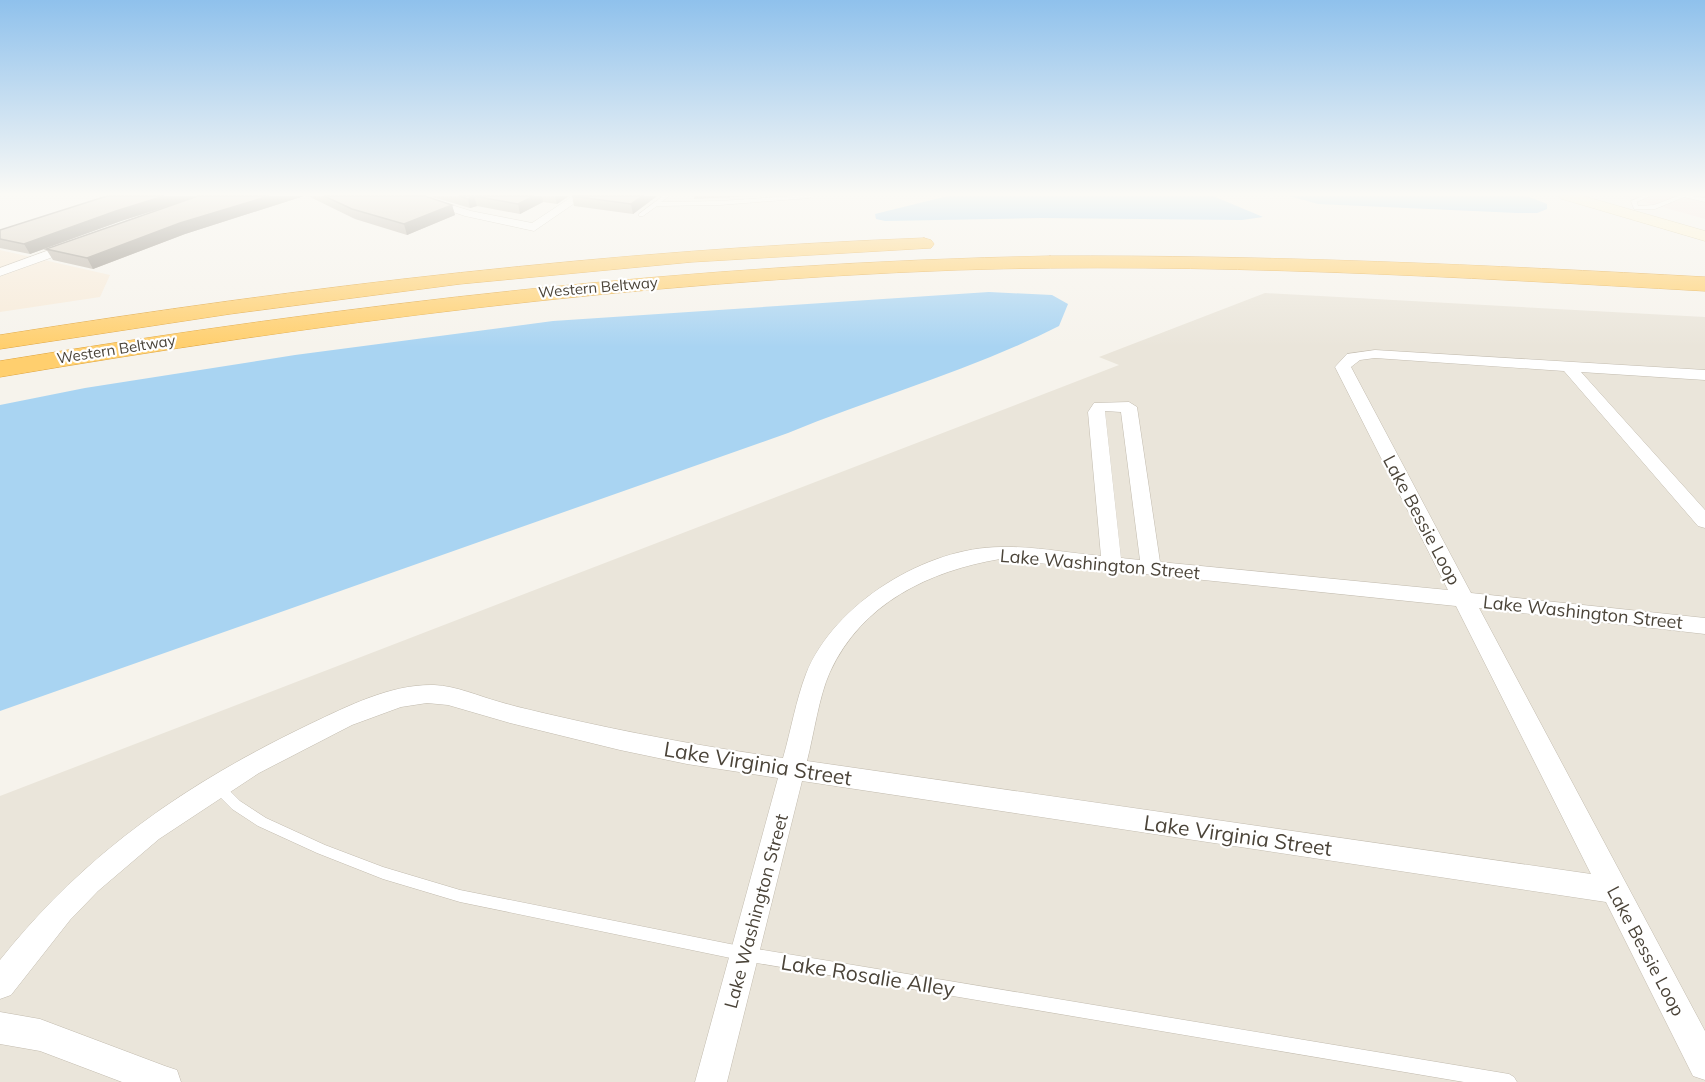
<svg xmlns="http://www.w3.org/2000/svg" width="1705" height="1082" font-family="Mulish,sans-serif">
<rect width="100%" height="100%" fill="#f6f3ec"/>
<polygon fill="#eae5da" points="1265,293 1705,317 1705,1082 0,1082 0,796 1119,365 1099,357"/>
<polygon fill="#f7ead8" points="0,250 110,275 100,297 0,312"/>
<polygon fill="#f6e3e0" points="1623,196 1705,196 1705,219"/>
<g fill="#a9d4f2">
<polygon points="948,196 1213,196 1263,217 1242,220 1041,218 885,221 876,219 875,214"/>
<polygon points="1289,196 1527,196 1547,204 1547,209 1537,213 1518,213 1318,204"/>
<path d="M989,292l63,3 16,9 -9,22c-87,44 -181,70 -271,107l-788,278v-306l85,-17 210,-33 258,-34z"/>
</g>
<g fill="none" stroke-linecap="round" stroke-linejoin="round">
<defs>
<g id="lane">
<polygon points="663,196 669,196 661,202 720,201 792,196 812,196 809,198 720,205 657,206 643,216 639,216 639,214"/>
<polygon points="1643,196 1650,196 1637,202 1638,206 1654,205 1678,196 1692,196 1705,198 1705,202 1684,197 1655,209 1634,209 1631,201"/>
<polygon points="219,783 223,784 240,801 266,818 325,845 383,867 460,890 745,947 1509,1074 1514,1077 1517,1082 1464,1082 745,961 460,902 383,879 317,853 258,826 232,809 215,792 213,788 215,784"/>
</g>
<g id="street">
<polygon points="406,196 422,196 471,211 532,223 573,196 585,196 534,231 465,216"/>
<polygon points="74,241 80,245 78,248 0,276 0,268"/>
<path d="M1375,350l330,20v10l-124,-8 124,138v18l-7,-2 -134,-155 -189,-13 -15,2 -9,7 120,226 234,25v16l-226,-26 226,423v49l-12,-4 -87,-174 -804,-121 -75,301h-32l83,-304 -91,-14 -67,-14 -110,-27 -62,-18 -21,-2 -26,4 -49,18 -93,48 -100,66 -61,52 -28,29 -59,75 -11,4v-39c86,-108 187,-177 310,-236 38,-18 81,-40 124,-39 23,1 44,11 66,17 17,5 35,9 52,13 77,18 154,32 231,43 8,-28 13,-58 23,-84 28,-71 121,-127 195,-127 33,-1 67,6 100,9l-13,-144 6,-9 35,-1 8,5 23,155 288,28 -113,-223 12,-13zM1105,411l16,1 19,148 -19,-2zM1000,559l456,47 135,268 -784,-113c7,-27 12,-65 23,-89 32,-69 99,-101 170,-113z"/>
<polygon points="0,1012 40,1019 165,1066 177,1070 181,1082 122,1082 40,1051 0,1044"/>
</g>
<polygon id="secondary" points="1559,196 1583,196 1705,231 1705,241 1562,199"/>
<g id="highway">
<path d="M924,238l7,2 3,4 -3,4 -239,14 -232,22 -230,30 -230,35v-14c307,-49 613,-85 924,-97z"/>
<path d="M1050,256c219,-1 437,9 655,21v14c-249,-14 -499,-29 -748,-21 -321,12 -640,53 -957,107v-16c348,-57 697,-98 1050,-105z"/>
</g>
</defs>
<use href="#lane" stroke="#c2bbae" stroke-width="1"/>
<use href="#street" stroke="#c2bbae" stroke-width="1"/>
<use href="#secondary" stroke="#d6c79b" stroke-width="1"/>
<use href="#highway" stroke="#e0a43c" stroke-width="1"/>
<use href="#lane" fill="#fff" fill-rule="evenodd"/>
<use href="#street" fill="#fff" fill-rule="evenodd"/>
<use href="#secondary" fill="#fff3cd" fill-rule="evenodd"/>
<use href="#highway" fill="#ffcf6e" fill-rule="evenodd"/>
</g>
<g fill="#bab2a6">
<polygon points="107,196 304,196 185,234 93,269 53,260 46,249 178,203 121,221 30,254 0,248 0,230"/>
<polygon points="308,196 425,196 452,205 455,215 407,235 355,219"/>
<polygon points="429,196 569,196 557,204 543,202 520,214 477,206 470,208"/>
<polygon points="572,196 657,196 633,214 574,206"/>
<polygon points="694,196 757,196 694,199"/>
</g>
<g fill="#979187">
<polygon points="164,196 200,196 121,221 30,254 24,244 116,211"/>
<polygon points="269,196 304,196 185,234 93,269 87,258 180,223"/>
<polygon points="474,196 477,206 470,208 468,199"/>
<polygon points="534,196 542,196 543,202 520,214 518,204"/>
<polygon points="555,196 569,196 557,204"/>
<polygon points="642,196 657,196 633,214 631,204"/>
<polygon points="452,205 455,215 407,235 404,224"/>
</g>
<g fill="#d8cfc1" stroke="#979187" stroke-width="1.5">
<polygon points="107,196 164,196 116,211 24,244 0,239 0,230"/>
<polygon points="198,196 269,196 180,223 87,258 46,249"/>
<polygon points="324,196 425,196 452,205 404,224 352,209"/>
<polygon points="459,196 534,196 518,204 474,196 468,199"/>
<polygon points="572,196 642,196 631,204"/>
</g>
<linearGradient id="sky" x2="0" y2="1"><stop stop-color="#8fc1ec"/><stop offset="0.56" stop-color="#fbfaf6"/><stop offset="1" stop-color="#fbfaf6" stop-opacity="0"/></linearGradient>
<rect width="1705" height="347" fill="url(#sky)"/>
<g text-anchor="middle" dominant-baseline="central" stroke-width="4.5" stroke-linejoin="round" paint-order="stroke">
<g font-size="15" fill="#4b4439" stroke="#fff">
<text transform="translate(598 287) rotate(-5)">Western Beltway</text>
<text transform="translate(116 349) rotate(-9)">Western Beltway</text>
</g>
<g font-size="18" fill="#4b4439" stroke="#fff">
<text transform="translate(1422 520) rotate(62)">Lake Bessie Loop</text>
<text transform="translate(1100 564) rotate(5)">Lake Washington Street</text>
<text transform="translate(1583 612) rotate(6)">Lake Washington Street</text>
<text transform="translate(756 911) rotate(-75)">Lake Washington Street</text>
<text transform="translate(1646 951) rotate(62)">Lake Bessie Loop</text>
</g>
<g font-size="21" fill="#4b4439" stroke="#fff">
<text transform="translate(758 763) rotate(9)">Lake Virginia Street</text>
<text transform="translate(1238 835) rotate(8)">Lake Virginia Street</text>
<text transform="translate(868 975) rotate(9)">Lake Rosalie Alley</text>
</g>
</g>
</svg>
